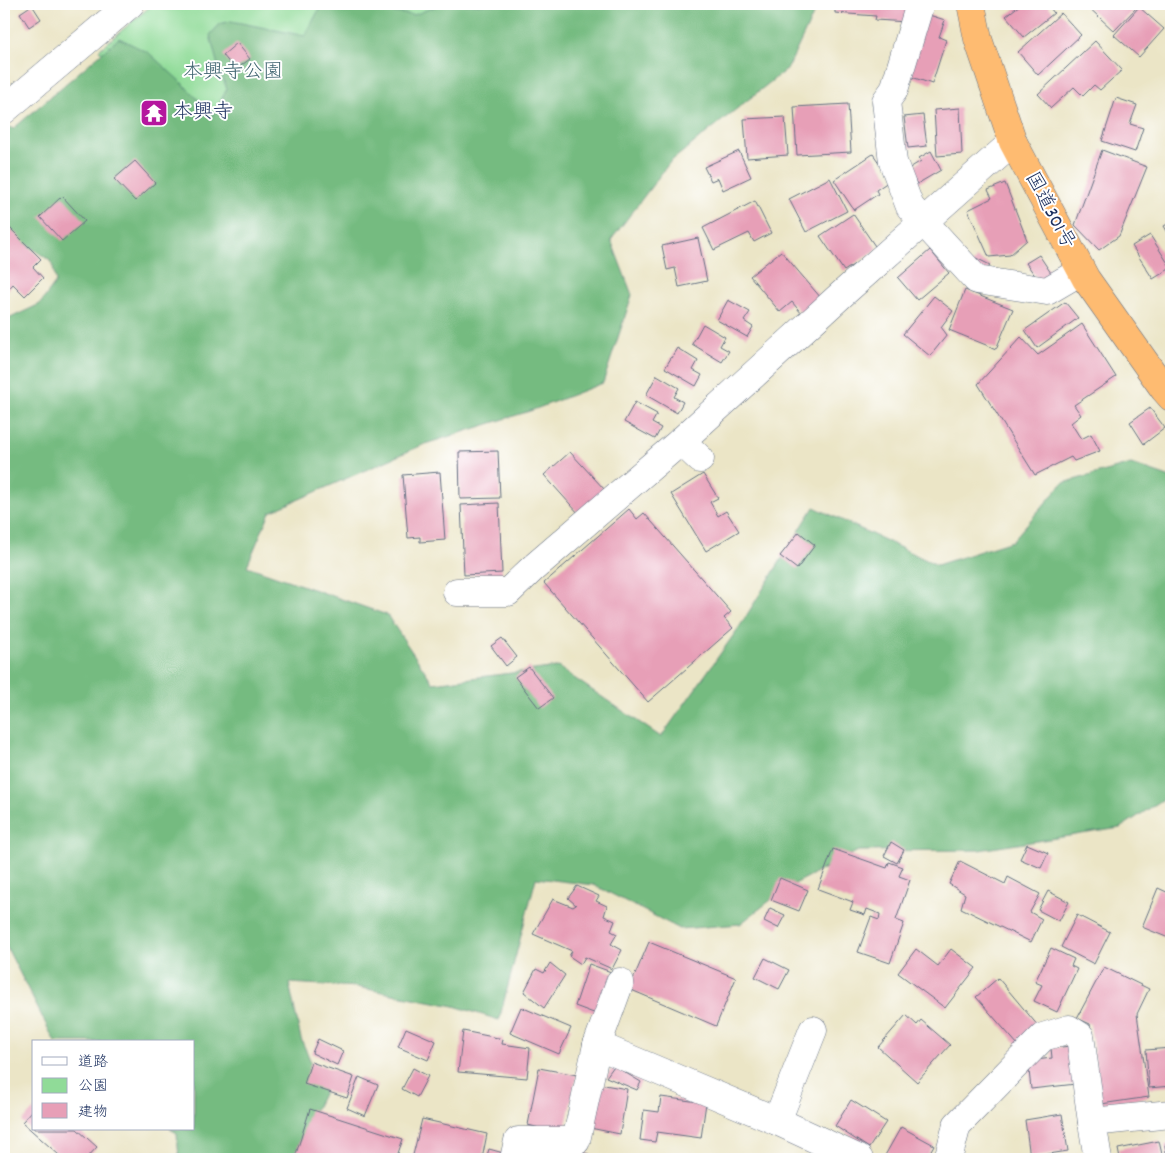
<svg xmlns="http://www.w3.org/2000/svg" width="1175" height="1163" font-family="Dekko,'Klee One',sans-serif">
<rect width="100%" height="100%" fill="#fff"/>
<filter id="ink" filterUnits="userSpaceOnUse"><feTurbulence type="fractalNoise" baseFrequency=".02" numOctaves="2"/><feDisplacementMap in="SourceGraphic" scale="10" xChannelSelector="R" yChannelSelector="G"/><feConvolveMatrix kernelMatrix="1 2 1 2 8 2 1 2 1" color-interpolation-filters="sRGB"/></filter>
<filter id="wash" filterUnits="userSpaceOnUse"><feTurbulence type="fractalNoise" baseFrequency=".0096" numOctaves="4" result="noise"/><feDisplacementMap in="SourceGraphic" scale="20" xChannelSelector="R" yChannelSelector="G"/><feGaussianBlur stdDeviation="1.12" result="paint"/><feColorMatrix in="noise" values="0 0 0 0 0 0 0 0 0 0 0 0 0 0 0 0 0 1.4 0 .05"/><feComposite in="paint" operator="in"/></filter>
<g filter="url(#wash)">
<rect width="100%" height="100%" fill="#ebe5c6"/>
<polygon fill="#90db98" stroke="#56857b" points="153,4 451,4 227,161 99,50"/>
<polygon fill="#74bb80" stroke="#48756f" points="322,4 414,15 441,4 810,4 815,11 788,68 670,162 611,240 632,295 603,383 533,410 425,444 270,512 247,566 387,615 433,683 558,667 661,737 740,626 814,507 937,565 1012,541 1063,483 1131,464 1171,478 1171,794 1120,828 979,850 858,851 785,889 740,924 680,929 594,885 536,878 499,1020 454,1006 357,987 289,983 301,1039 324,1092 302,1136 294,1159 179,1159 177,1133 170,1129 194,1129 194,1042 55,1042 4,942 4,321 40,304 56,282 52,262 4,229 4,124 13,129 119,38 149,53 183,84 213,115 227,89 218,66 210,35 220,24 231,21 305,36"/>
<g id="blocks">
<g fill="#e79fb7">
<polygon points="835,4 909,4 908,22 875,20 876,16 835,13"/>
<polygon points="1021,4 1047,4 1054,13 1024,37 1006,16"/>
<polygon points="1085,4 1137,4 1139,5 1114,31"/>
<polygon points="32,5 41,19 29,27 20,13"/>
<polygon points="1139,7 1164,29 1139,57 1114,35"/>
<polygon points="1061,13 1081,35 1038,75 1018,52"/>
<polygon points="926,14 945,20 939,37 946,40 932,84 906,75"/>
<polygon points="1095,41 1122,70 1100,90 1094,85 1083,96 1074,87 1051,108 1038,94"/>
<polygon points="237,43 250,59 235,70 223,55"/>
<polygon points="1116,98 1137,105 1130,124 1143,128 1135,152 1102,141"/>
<polygon points="848,104 851,152 797,155 794,107"/>
<polygon points="960,108 962,154 937,156 934,110"/>
<polygon points="923,115 927,146 908,148 904,117"/>
<polygon points="785,117 788,155 747,158 744,119"/>
<polygon points="1102,150 1147,167 1119,236 1099,250 1075,225"/>
<polygon points="739,151 751,177 723,190 718,178 711,181 704,167"/>
<polygon points="931,151 941,170 917,184 908,169 921,161 919,158"/>
<polygon points="873,154 891,180 876,190 878,194 854,210 834,180"/>
<polygon points="135,161 155,183 135,201 114,179"/>
<polygon points="830,178 847,211 806,232 789,199"/>
<polygon points="1005,183 1027,240 1010,255 989,257 968,210 992,198 988,190"/>
<polygon points="62,196 85,221 62,241 40,217"/>
<polygon points="755,201 771,233 754,242 749,233 714,250 703,228"/>
<polygon points="853,214 877,249 844,271 820,236"/>
<polygon points="1171,222 1171,238 1164,226"/>
<polygon points="9,227 41,259 33,267 43,278 25,296 13,284 5,293 4,291 4,233"/>
<polygon points="1150,235 1171,268 1153,279 1132,246"/>
<polygon points="698,238 707,281 679,287 675,268 667,270 662,246"/>
<polygon points="930,250 949,273 917,300 898,278"/>
<polygon points="781,251 821,298 802,314 792,302 780,312 750,276"/>
<polygon points="1039,255 1053,276 1041,284 1026,263"/>
<polygon points="976,258 990,265 986,274 971,267"/>
<polygon points="965,290 1013,309 996,349 949,330"/>
<polygon points="934,296 953,311 941,327 947,335 930,356 903,334"/>
<polygon points="728,300 750,312 744,321 753,327 747,337 717,320"/>
<polygon points="1065,302 1078,318 1037,348 1025,330"/>
<polygon points="703,324 725,337 720,346 729,351 722,362 692,344"/>
<polygon points="1082,324 1116,377 1074,405 1081,415 1071,423 1081,439 1091,434 1100,451 1074,461 1071,457 1035,475 978,384 1021,337 1038,355"/>
<polygon points="677,348 698,361 693,370 702,375 696,386 665,368"/>
<polygon points="657,375 679,388 674,397 683,402 677,413 646,395"/>
<polygon points="635,402 657,414 652,423 661,428 655,439 624,422"/>
<polygon points="1150,408 1165,428 1144,444 1130,422"/>
<polygon points="498,451 500,498 460,499 459,452"/>
<polygon points="570,452 605,490 579,514 544,475"/>
<polygon points="440,472 445,540 420,542 420,537 408,538 403,475"/>
<polygon points="703,474 718,498 710,502 718,516 726,511 739,531 706,551 671,494"/>
<polygon points="499,503 502,573 464,575 461,505"/>
<polygon points="629,509 637,519 644,513 731,612 724,618 733,628 648,702 544,583"/>
<polygon points="799,532 815,545 797,569 780,556"/>
<polygon points="502,638 517,657 506,666 491,646"/>
<polygon points="529,667 553,698 539,708 515,677"/>
<polygon points="891,842 904,850 897,863 884,856"/>
<polygon points="1027,844 1048,853 1041,868 1020,859"/>
<polygon points="833,849 887,868 889,862 903,867 899,876 910,880 896,920 904,923 890,963 858,952 871,917 879,920 880,914 867,909 865,915 850,910 853,902 818,889"/>
<polygon points="960,861 1005,884 1008,877 1040,894 1030,912 1042,919 1031,942 961,908 965,894 949,884"/>
<polygon points="780,878 808,890 799,911 771,900"/>
<polygon points="577,886 599,896 596,901 607,906 604,916 615,921 611,931 617,934 611,944 622,950 612,969 585,957 581,964 569,956 572,951 533,934 553,899 573,907 576,905 568,898"/>
<polygon points="1158,888 1171,894 1171,939 1142,927"/>
<polygon points="1048,891 1069,902 1059,921 1038,910"/>
<polygon points="770,908 785,915 778,928 764,921"/>
<polygon points="1077,915 1110,932 1094,964 1061,947"/>
<polygon points="649,942 736,978 716,1026 629,989"/>
<polygon points="1051,948 1074,959 1071,966 1077,969 1057,1012 1034,1001 1042,985 1035,982"/>
<polygon points="916,949 938,966 951,949 976,968 945,1008 898,973"/>
<polygon points="765,958 789,970 779,989 755,977"/>
<polygon points="550,963 565,975 544,1008 524,992 536,969 544,973"/>
<polygon points="589,964 614,973 599,1015 575,1006"/>
<polygon points="1104,967 1149,989 1137,1014 1149,1097 1101,1104 1090,1024 1077,1018"/>
<polygon points="998,978 1039,1027 1018,1045 976,997"/>
<polygon points="521,1007 571,1028 559,1054 510,1033"/>
<polygon points="906,1015 917,1025 921,1020 950,1045 917,1082 878,1047"/>
<polygon points="406,1028 436,1041 428,1060 398,1047"/>
<polygon points="463,1031 503,1039 502,1044 530,1048 527,1078 458,1072"/>
<polygon points="318,1039 343,1051 337,1065 312,1053"/>
<polygon points="1071,1046 1076,1084 1031,1089 1028,1061 1052,1058 1051,1048"/>
<polygon points="1171,1048 1171,1086 1149,1088 1146,1050"/>
<polygon points="311,1062 354,1077 347,1098 304,1084"/>
<polygon points="614,1066 641,1082 637,1090 606,1077"/>
<polygon points="413,1068 428,1076 417,1097 402,1089"/>
<polygon points="539,1068 577,1075 564,1134 528,1125"/>
<polygon points="359,1077 378,1085 365,1116 347,1108"/>
<polygon points="599,1084 627,1089 620,1134 590,1128"/>
<polygon points="661,1097 706,1103 701,1138 657,1132 655,1142 640,1140 644,1110 659,1112"/>
<polygon points="851,1100 886,1122 869,1148 835,1126"/>
<polygon points="34,1109 34,1129 77,1129 97,1147 86,1159 56,1159 59,1155 22,1122"/>
<polygon points="310,1109 403,1139 396,1159 303,1159 295,1157"/>
<polygon points="1062,1114 1068,1151 1030,1157 1025,1120"/>
<polygon points="422,1119 487,1134 482,1159 412,1159"/>
<polygon points="901,1127 934,1145 926,1159 883,1159"/>
<polygon points="1159,1141 1163,1159 1120,1159 1118,1149"/>
<polygon points="1171,1144 1171,1159 1167,1159 1165,1145"/>
<polygon points="489,1149 507,1154 505,1159 486,1159"/>
<polygon points="569,1150 589,1154 588,1159 575,1159 569,1157"/>
<polygon points="527,1156 541,1158 541,1159 527,1159"/>
</g>
</g>
</g>
<g filter="url(#ink)">
<use href="#blocks" fill-opacity="0" stroke="#646f82" stroke-width="1"/>
<g fill="none" stroke-linecap="round" stroke-linejoin="round">
<defs>
<g id="minor">
<polyline points="920,4 894,90 886,101 893,162 910,207 977,280 1047,291 1081,271"/>
<polyline points="4,110 130,4"/>
<polyline points="681,441 700,459"/>
<polyline points="457,592 508,592 532,569 681,441 841,295 1013,142"/>
<polyline points="597,1045 620,982"/>
<polyline points="777,1121 813,1030"/>
<polyline points="514,1159 518,1141 576,1141 597,1045 777,1121 859,1159"/>
<polyline points="948,1159 957,1125 1043,1037 1069,1029 1080,1036 1092,1122"/>
<polyline points="1098,1159 1092,1122 1171,1114"/>
</g>
<polyline id="highway" points="971,4 978,39 1013,142 1086,279 1164,389 1171,397"/>
</defs>
<use href="#minor" stroke="#646f82" stroke-width="29"/>
<use href="#highway" stroke="#646f82" stroke-width="29"/>
<use href="#minor" stroke="#fff" stroke-width="28"/>
<use href="#highway" stroke="#febb71" stroke-width="28"/>
</g>
</g>
<defs>
<symbol id="temple-square" viewBox="-11 -11 22 22"><rect x="-9" y="-9" width="18" height="18" rx="4" fill="#b5179e" stroke="#fff"/><path d="M0-6L5-2H3V0L6.5 2.5H4V6H1.5V3h-3V6H-4V2.5H-6.5L-3 0V-2H-5Z" fill="#fff"/></symbol>
</defs>
<g fill-rule="evenodd">
<use href="#temple-square" x="138" y="97" width="32" height="32"/>
</g>
<g text-anchor="middle" dominant-baseline="central" stroke-width="4" stroke-linejoin="round" paint-order="stroke">
<g font-size="20" fill="#3e636f" stroke="#fff">
<text x="233" y="73">本興寺公園</text>
</g>
<g font-size="20" fill="#1b2f5e" stroke="#fff" text-anchor="start">
<text x="173" y="113">本興寺</text>
</g>
<g font-size="20" fill="#1b2f5e" stroke="#fff">
<text transform="translate(1049 211) rotate(62)">国道301号</text>
</g>
</g>
<rect width="1175" height="1163" fill="none" stroke="#fff" stroke-width="20"/>
<rect x="32" y="1040" width="162" height="90" fill="#ffffff" stroke="#a4acbf"/>
<rect x="42" y="1057" width="25" height="8" fill="#ffffff" stroke="#a4acbf"/>
<text x="78" y="1066" font-size="15" fill="#1b2f5e">道路</text>
<rect x="42" y="1078" width="25" height="15" fill="#90db98" stroke="#a4acbf"/>
<text x="78" y="1090" font-size="15" fill="#1b2f5e">公園</text>
<rect x="42" y="1103" width="25" height="15" fill="#e79fb7" stroke="#a4acbf"/>
<text x="78" y="1116" font-size="15" fill="#1b2f5e">建物</text>
</svg>
